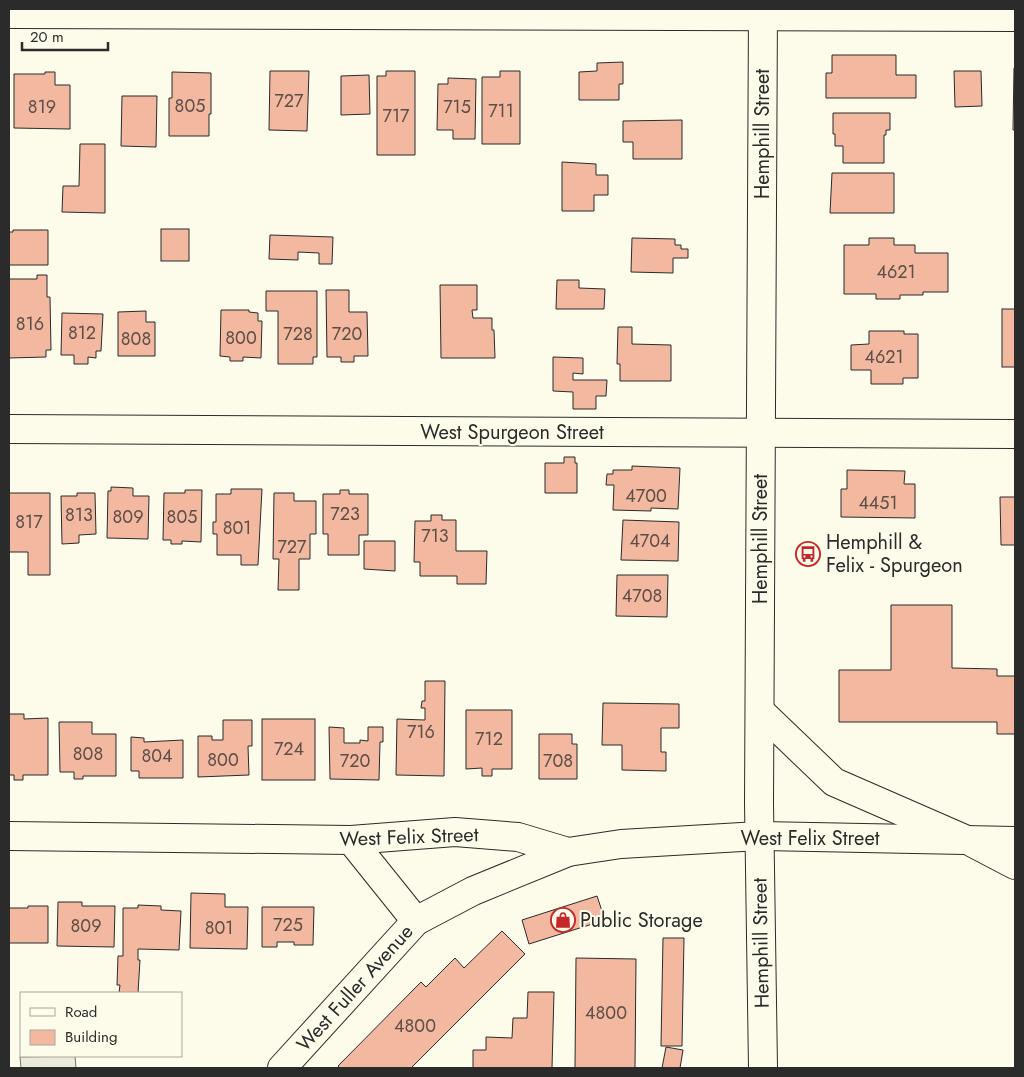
<svg xmlns="http://www.w3.org/2000/svg" width="1024" height="1077" font-family="Jost,sans-serif">
<rect width="100%" height="100%" fill="#fdfbea"/>
<polygon fill="#ecebdb" stroke="#74746e" points="75,1056 76,1068 21,1068 20,1057"/>
<g fill="#f2b8a0" stroke="#2b2b2b">
<polygon points="832,55 896,55 896,75 916,75 916,98 826,98 826,73 832,73"/>
<polygon points="623,62 623,84 619,84 619,100 579,100 579,72 597,71 597,63"/>
<polygon points="1014,68 1015,68 1015,130 1013,130"/>
<polygon points="270,71 309,71 307,131 269,130"/>
<polygon points="386,71 415,71 415,155 377,155 377,76 386,76"/>
<polygon points="500,71 520,71 520,144 482,144 482,77 500,77"/>
<polygon points="954,71 981,71 982,106 955,107"/>
<polygon points="45,72 55,72 55,85 70,85 70,129 14,128 14,74 45,74"/>
<polygon points="172,72 211,73 211,114 209,114 209,136 169,136 169,98 172,98"/>
<polygon points="369,75 370,114 341,115 341,76"/>
<polygon points="448,78 476,79 475,139 453,139 453,130 437,130 438,84 448,84"/>
<polygon points="122,96 157,96 156,147 121,146"/>
<polygon points="833,113 890,113 890,130 886,130 886,135 884,135 884,163 843,163 843,146 835,146 835,134 833,134"/>
<polygon points="682,120 682,159 633,159 633,142 623,142 623,121"/>
<polygon points="80,144 105,144 105,213 62,212 63,186 79,186"/>
<polygon points="562,162 596,164 596,175 608,175 608,195 594,195 594,211 562,211"/>
<polygon points="832,173 894,173 894,213 830,213"/>
<rect x="161" y="229" width="28" height="32"/>
<polygon points="13,230 48,230 48,265 9,265 9,232 13,232"/>
<polygon points="270,235 333,237 332,264 319,264 319,253 298,252 298,260 269,259"/>
<polygon points="632,238 675,239 675,245 681,245 681,249 688,249 688,258 673,258 673,273 631,272"/>
<polygon points="869,238 894,238 894,245 915,245 915,253 948,253 948,292 923,292 923,295 900,295 900,299 876,299 876,294 844,294 844,245 869,245"/>
<polygon points="37,275 47,275 47,297 50,297 51,350 46,350 46,357 9,358 9,279 37,279"/>
<polygon points="557,280 579,280 579,288 605,289 604,309 556,309"/>
<polygon points="440,285 477,285 477,310 472,310 473,318 492,318 492,330 494,330 495,358 441,358"/>
<polygon points="326,290 349,290 349,312 367,312 368,356 354,356 354,362 341,362 341,357 327,357"/>
<polygon points="266,291 317,291 317,357 313,357 313,364 278,364 278,311 266,311"/>
<rect x="1002" y="309" width="13" height="58"/>
<polygon points="221,310 249,310 249,312 258,313 258,321 262,321 261,358 243,357 243,361 230,361 230,357 220,356"/>
<polygon points="146,311 146,322 155,322 155,356 118,356 118,312"/>
<polygon points="62,313 103,314 101,351 96,351 96,358 88,357 88,364 74,364 74,355 61,355"/>
<polygon points="618,327 632,327 632,344 671,345 671,381 620,381 620,364 617,364"/>
<polygon points="869,331 904,331 904,334 918,334 918,378 903,378 903,384 871,384 871,370 851,370 851,345 869,344"/>
<polygon points="553,357 583,358 583,374 573,373 573,380 607,380 606,396 596,396 596,409 573,409 573,392 553,391"/>
<polygon points="564,457 575,457 575,463 577,463 577,493 545,493 545,463 564,463"/>
<polygon points="632,466 680,468 678,509 651,508 651,511 613,510 614,485 606,485 607,474 613,474 613,470 632,470"/>
<polygon points="847,470 905,471 904,484 915,484 915,518 841,517 841,489 847,489"/>
<polygon points="111,487 133,488 133,496 149,496 148,539 107,538 108,491 111,491"/>
<polygon points="231,489 262,489 258,565 241,565 241,555 217,555 217,534 213,534 213,522 216,522 216,494 231,494"/>
<polygon points="185,490 202,490 201,542 182,541 182,544 171,544 171,540 163,540 164,493 185,493"/>
<polygon points="340,490 349,490 349,494 368,494 368,535 359,535 359,555 328,555 328,534 323,534 323,494 340,494"/>
<polygon points="9,493 50,493 50,575 28,575 28,552 9,552"/>
<polygon points="77,493 95,493 96,534 79,535 79,543 62,544 61,496 77,496"/>
<polygon points="274,493 294,493 294,501 316,501 316,534 310,534 310,559 299,559 299,590 278,590 279,559 273,559"/>
<polygon points="1000,497 1015,497 1015,545 1001,545"/>
<polygon points="431,515 442,515 442,520 456,520 456,551 487,551 486,584 457,584 457,576 420,576 420,562 414,562 415,521 431,521"/>
<polygon points="623,520 679,522 678,561 621,560"/>
<polygon points="364,541 395,541 395,571 364,569"/>
<polygon points="617,575 668,575 667,617 616,616"/>
<polygon points="891,605 952,605 952,668 997,669 997,676 1015,676 1015,734 997,734 997,722 839,722 839,670 891,670"/>
<polygon points="425,681 445,681 444,776 396,775 397,719 425,720 425,708 421,708 422,701 425,701"/>
<polygon points="603,703 679,704 679,728 661,728 661,752 666,752 666,771 622,770 622,745 602,745"/>
<polygon points="466,710 512,710 512,769 492,769 492,776 482,776 482,768 466,769"/>
<polygon points="9,714 24,714 24,719 48,718 48,775 23,775 23,780 14,780 14,775 9,775"/>
<rect x="262" y="719" width="53" height="61"/>
<polygon points="223,720 252,720 252,746 248,746 249,775 198,777 198,736 212,736 212,740 223,740"/>
<polygon points="59,722 92,722 92,734 116,734 116,776 83,776 83,779 74,779 74,772 60,772"/>
<polygon points="329,727 344,728 344,743 360,743 360,740 368,741 368,727 383,727 383,742 380,742 379,780 330,779"/>
<polygon points="539,734 572,734 572,744 577,744 577,779 539,779"/>
<polygon points="131,737 144,738 144,742 183,740 183,778 139,778 139,771 131,771"/>
<polygon points="191,893 225,894 225,907 248,907 247,949 190,948"/>
<polygon points="597,896 605,920 529,944 522,920"/>
<polygon points="58,902 82,902 82,906 115,906 114,947 57,946"/>
<polygon points="138,905 161,906 161,910 181,911 179,950 138,949 138,960 140,960 138,993 119,993 120,985 117,985 118,956 123,956 123,908 138,908"/>
<polygon points="28,906 48,906 48,943 9,943 9,908 28,908"/>
<polygon points="262,907 314,907 313,945 294,945 294,942 277,942 277,947 262,947"/>
<polygon points="502,931 525,954 411,1068 340,1068 338,1066 421,982 426,987 455,958 464,968"/>
<polygon points="663,938 684,938 682,1046 661,1046"/>
<polygon points="576,958 636,959 635,1068 575,1068"/>
<polygon points="528,992 554,992 552,1068 473,1068 473,1050 486,1050 486,1037 512,1038 513,1018 527,1018"/>
<polygon points="666,1047 683,1050 680,1068 662,1068"/>
</g>
<g fill="none" stroke-linecap="round" stroke-linejoin="round">
<defs>
<g id="minor">
<polyline points="9,14 1015,17"/>
<polyline points="9,429 1015,434"/>
<polyline points="9,836 351,840 455,832 518,837 568,852 621,844 759,836 1015,841"/>
<polyline points="351,840 416,921"/>
<polyline points="973,843 1015,865"/>
<polyline points="282,1068 416,921 473,891 568,852"/>
</g>
<g id="major">
<polyline points="763,9 759,803 763,1068"/>
<polyline points="760,711 834,782 967,840"/>
</g>
</defs>
<use href="#minor" stroke="#2b2b2b" stroke-width="30"/>
<use href="#major" stroke="#2b2b2b" stroke-width="30"/>
<use href="#minor" stroke="#fdfbea" stroke-width="28"/>
<use href="#major" stroke="#fdfbea" stroke-width="28"/>
</g>
<defs>
<symbol id="bus-ring" viewBox="-11 -11 22 22"><circle r="9.5" fill="#fdfbea" stroke="#c62828" stroke-width="1.5"/><path d="M-5-6H5V4H4V6H2V4H-2V6H-4V4H-5ZM-3.5-4V0h7V-4ZM-3.5 1.2v1.5H-2V1.2ZM2 1.2v1.5H3.5V1.2Z" fill="#c62828"/></symbol>
<symbol id="shop-ring" viewBox="-11 -11 22 22"><circle r="9.5" fill="#fdfbea" stroke="#c62828" stroke-width="1.5"/><path d="M-5-2.5h2.3a2.7 3.5 0 0 1 5.4 0H5L5.5 6h-11ZM-1.5-2.5h3a1.5 2.3 0 0 0-3 0Z" fill="#c62828"/></symbol>
</defs>
<g fill-rule="evenodd">
<use href="#bus-ring" x="794" y="540" width="28" height="28"/>
<use href="#shop-ring" x="549" y="906" width="28" height="28"/>
</g>
<g text-anchor="middle" dominant-baseline="central" stroke-width="4" stroke-linejoin="round" paint-order="stroke">
<g font-size="18" fill="#5d4e48">
<text x="289" y="101">727</text>
<text x="190" y="106">805</text>
<text x="42" y="107">819</text>
<text x="457" y="107">715</text>
<text x="501" y="111">711</text>
<text x="396" y="116">717</text>
<text x="896" y="272">4621</text>
<text x="30" y="324">816</text>
<text x="82" y="333">812</text>
<text x="298" y="334">728</text>
<text x="347" y="334">720</text>
<text x="241" y="338">800</text>
<text x="136" y="339">808</text>
<text x="884" y="357">4621</text>
<text x="646" y="496">4700</text>
<text x="878" y="503">4451</text>
<text x="345" y="514">723</text>
<text x="79" y="515">813</text>
<text x="128" y="517">809</text>
<text x="182" y="517">805</text>
<text x="29" y="522">817</text>
<text x="237" y="528">801</text>
<text x="435" y="536">713</text>
<text x="650" y="541">4704</text>
<text x="292" y="547">727</text>
<text x="642" y="596">4708</text>
<text x="421" y="732">716</text>
<text x="489" y="739">712</text>
<text x="289" y="749">724</text>
<text x="88" y="754">808</text>
<text x="157" y="756">804</text>
<text x="223" y="760">800</text>
<text x="355" y="761">720</text>
<text x="558" y="761">708</text>
<text x="288" y="925">725</text>
<text x="86" y="926">809</text>
<text x="219" y="928">801</text>
<text x="606" y="1013">4800</text>
<text x="415" y="1026">4800</text>
</g>
<g font-size="20" fill="#2b2b2b" stroke="#fdfbea">
<text transform="translate(762 134) rotate(-90)">Hemphill Street</text>
<text x="512" y="432">West Spurgeon Street</text>
<text transform="translate(760 539) rotate(-90)">Hemphill Street</text>
<text transform="translate(409 837) rotate(-2)">West Felix Street</text>
<text x="810" y="838">West Felix Street</text>
<text transform="translate(761 943) rotate(-91)">Hemphill Street</text>
<text transform="translate(355 988) rotate(-48)">West Fuller Avenue</text>
</g>
<g font-size="20" fill="#2b2b2b" stroke="#fdfbea" text-anchor="start">
<text x="826" y="542">Hemphill &amp;<tspan x="826" dy="23">Felix - Spurgeon</tspan></text>
<text x="580" y="920">Public Storage</text>
</g>
</g>
<rect width="1024" height="1077" fill="none" stroke="#2b2b2b" stroke-width="20"/>
<rect x="20" y="992" width="162" height="65" fill="#fdfbea" stroke="#a9a89e"/>
<rect x="30" y="1008" width="25" height="8" fill="#fdfbea" stroke="#a9a89e"/>
<text x="65" y="1017" font-size="15" fill="#2b2b2b">Road</text>
<rect x="30" y="1030" width="25" height="15" fill="#f2b8a0" stroke="#a9a89e"/>
<text x="65" y="1042" font-size="15" fill="#2b2b2b">Building</text>
<path d="M22 42v8h86v-8" fill="none" stroke="#2b2b2b" stroke-width="2.5"/>
<text x="30" y="42" font-size="15" fill="#2b2b2b" stroke="#fdfbea" stroke-width="4" paint-order="stroke">20 m</text>
</svg>
